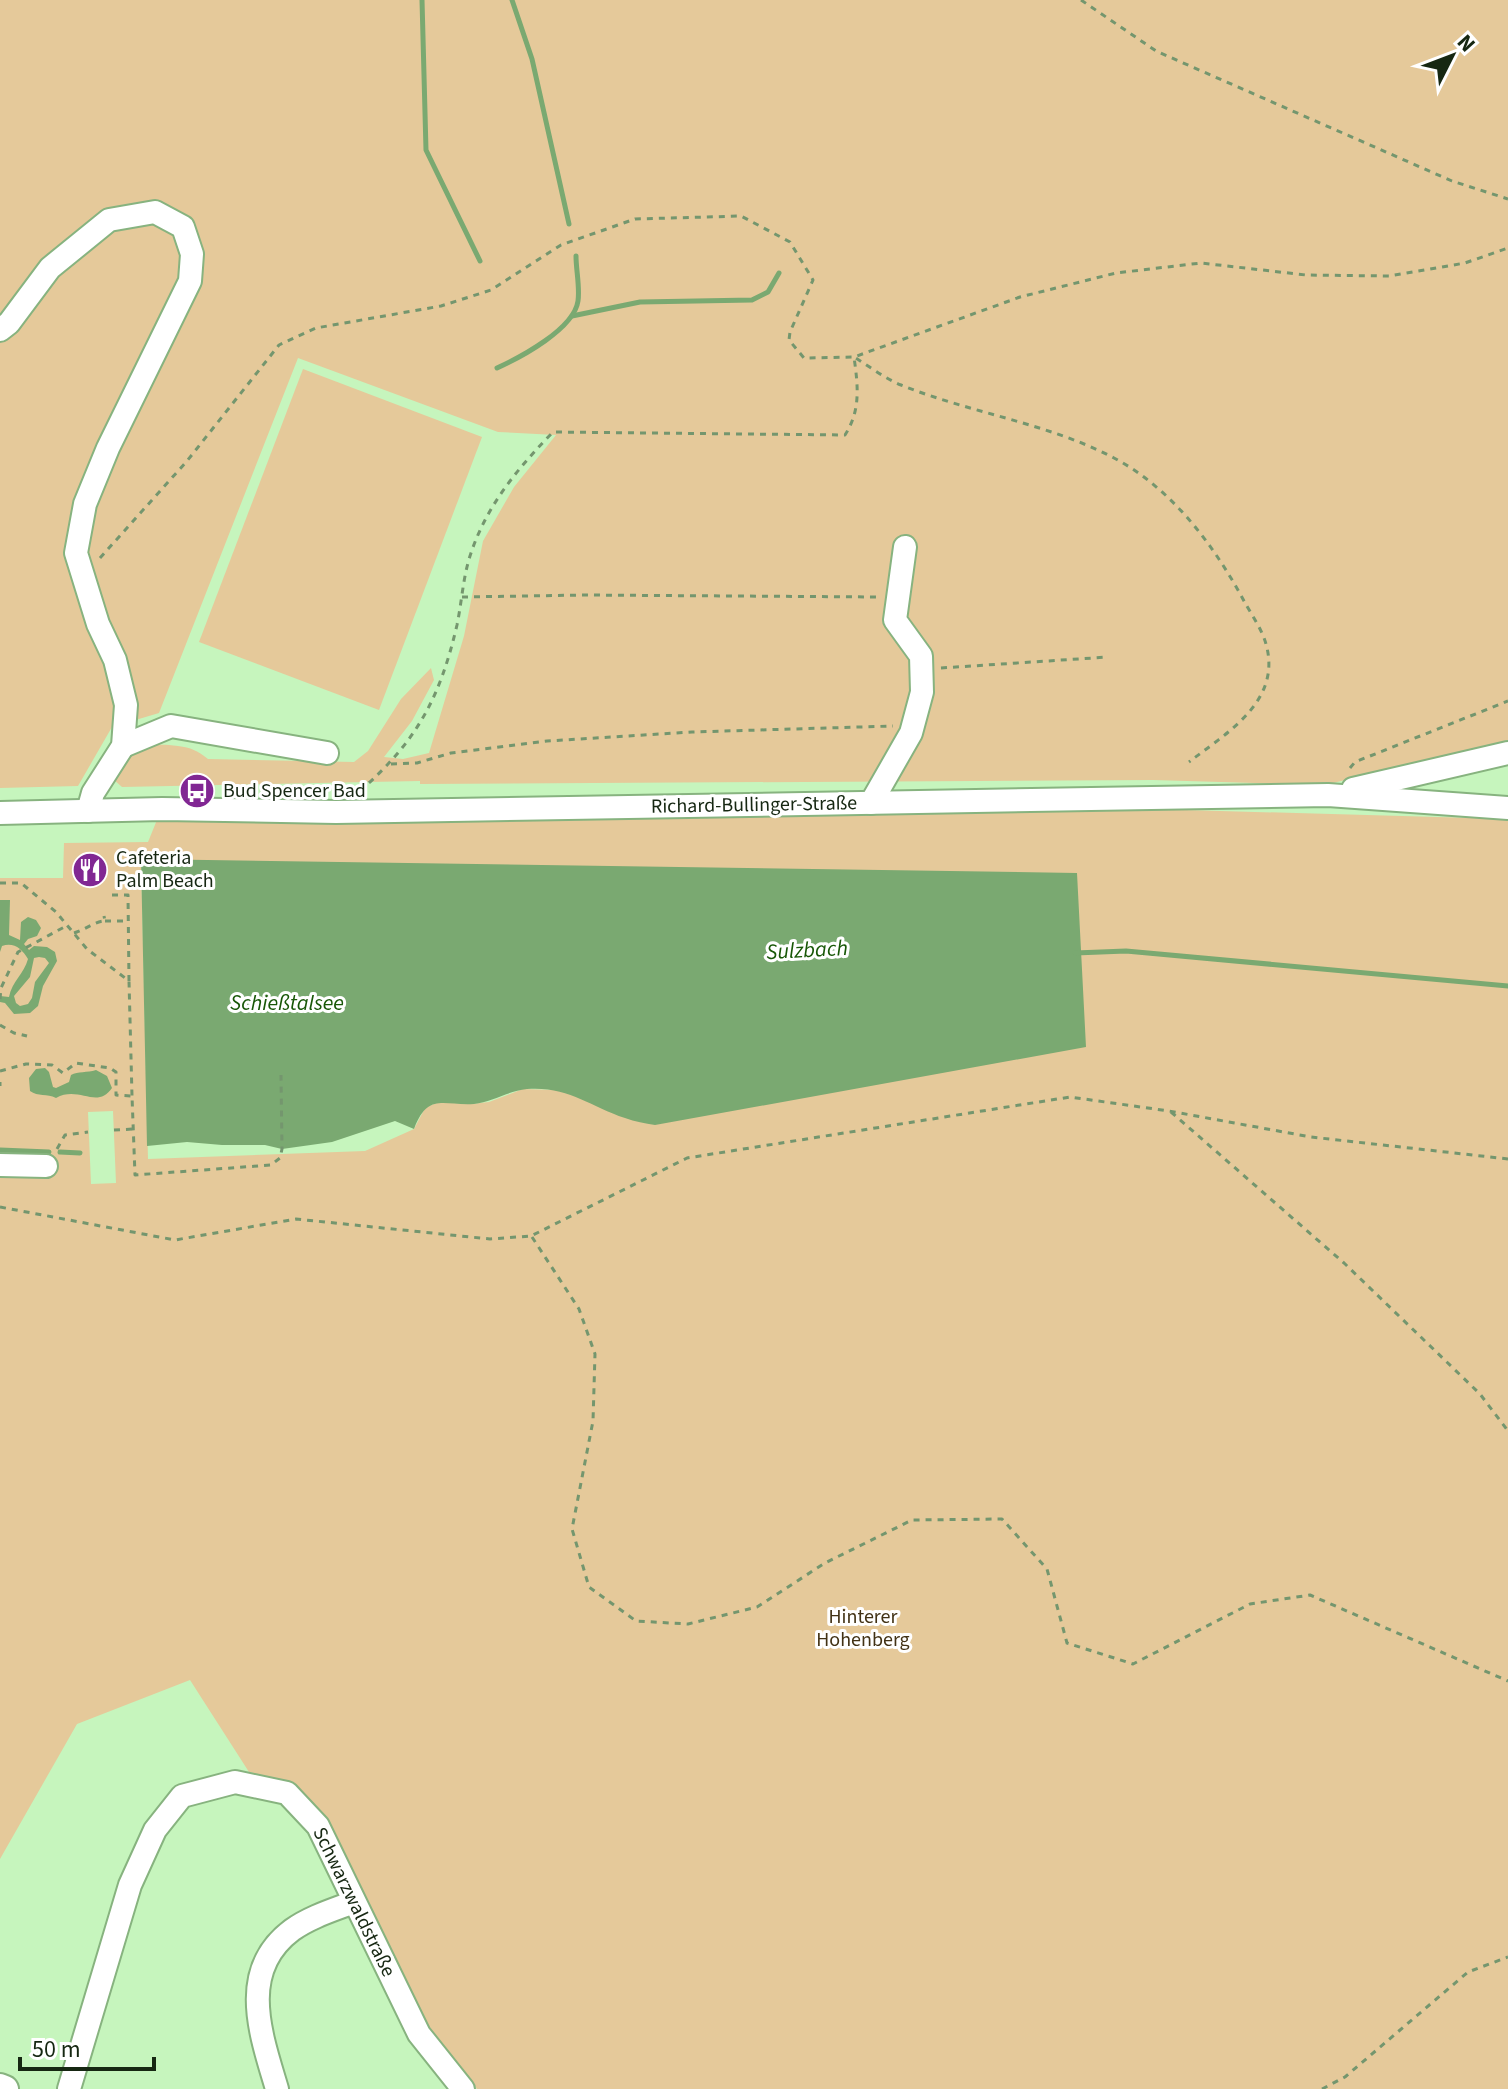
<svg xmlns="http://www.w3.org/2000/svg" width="1508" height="2089" font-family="'Source Sans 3',sans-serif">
<rect width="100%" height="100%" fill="#c6f5bd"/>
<g fill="#e5c99a" fill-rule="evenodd">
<path d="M0,0h1508v740l-183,45 -172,-5 -733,4v-3l-298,6 -9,-8c20,-29 28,-38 65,-33 13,2 19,4 30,13l146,3 14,-11 33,-52 30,-31 3,12 -22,41 -28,36 19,2 26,-6 35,-117 19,-95 31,-54 42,-52 -58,-3 -200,-74 -139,355 -47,14 -34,59 -78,2z"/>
<polygon points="303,369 482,437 379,710 199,642"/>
<path d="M1151,809l357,10v1270h-1031l-49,-64 -65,-121 -35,-85 -40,-38 -39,-9 -59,-92 -113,44 -77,135v-981h63l1,-35 84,-1 11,-27zM141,859l432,236 -13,-5 -37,-1 -34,13 -18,2 -33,-2 -13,6 -11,21 -49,22 -217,8zM113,1111l3,72 -25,1 -3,-72z"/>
</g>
<g fill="#7aa971" fill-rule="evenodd">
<path d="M141,859l936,14 9,174 -431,78c-10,-2 -20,-3 -30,-7 -36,-12 -57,-32 -98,-29 -19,2 -35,13 -53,15 -31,2 -46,-12 -60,25l-19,-8 -63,21 -50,7 -17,-4h-43l-35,-3 -40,4z"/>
<path d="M0,900h10l-1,35 11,5 1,-18 7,-5 8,3 5,8 -4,8 -9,3 -4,5 5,6 5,-4 13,1 8,5 2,9 -14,25 -5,20 -8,7 -16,1 -9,-11 -5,-1v-6l9,1c3,-16 15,-23 19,-38 -6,-10 -14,-17 -26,-13l-2,6zM39,957l6,1 4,5 -14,19 -3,16 -4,6 -8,2 -4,-3 -2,-7 16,-19 4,-19z"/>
<path d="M45,1068l4,4 4,15 3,1 13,-6 2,-7c7,-4 16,-2 25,-5l11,6 5,12c-15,22 -33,-3 -56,10 -9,-5 -18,-1 -26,-7l-1,-13 7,-9z"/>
</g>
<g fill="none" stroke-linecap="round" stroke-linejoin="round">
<g stroke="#7aa971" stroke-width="5">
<polyline points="422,0 426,150 480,261"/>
<polyline points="512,0 532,59 569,224"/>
<polyline points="572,316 640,302 752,300 768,292 779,273"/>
<path d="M497,368c24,-11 77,-39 81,-67 2,-14 -2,-31 -2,-45"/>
<polyline points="1075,953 1126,951 1508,986"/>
<polyline points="0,1150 49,1152"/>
<polyline points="60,1152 80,1153"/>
</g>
<defs>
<g id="minor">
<polyline points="0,330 9,323 50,268 109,220 155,212 183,227 192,254 190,281 108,448 85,504 76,553 98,624 115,660 126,705 123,746 93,793 88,811"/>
<polyline points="123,746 171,726 327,753"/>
<polyline points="1353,789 1508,753"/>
<polyline points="871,803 911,733 922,692 921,656 895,620 905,547"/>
<polyline points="0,813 162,809 336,812 1328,795 1508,808"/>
<polyline points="0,1165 46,1166"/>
<polyline points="69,2089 130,1885 155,1830 182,1796 235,1782 287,1793 318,1826 419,2034 463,2089"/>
<path d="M277,2089c-16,-54 -40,-118 15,-159 18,-13 41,-20 62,-28"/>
</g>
<polyline id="major" points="0,2087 5,2089"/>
</defs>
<use href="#minor" stroke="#87b37f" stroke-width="26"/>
<use href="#major" stroke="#87b37f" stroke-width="30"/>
<g stroke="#74966e" stroke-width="3" stroke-dasharray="6 6" stroke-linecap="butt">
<polyline points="1081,0 1156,51 1452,181 1508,199"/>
<polyline points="100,558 187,461 279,345 316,328 441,306 491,290 561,245 635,219 741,216 790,242 813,280 790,332 789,340 804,358 854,357 1020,297 1116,273 1201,263 1306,275 1389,276 1465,263 1508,248"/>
<polyline points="462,597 587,595 878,597"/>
<polyline points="941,668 1108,657"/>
<polyline points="391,764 417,763 451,753 547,741 692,732 893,726"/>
<polyline points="1350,768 1355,762 1508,701"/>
<path d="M360,791c57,-50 80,-93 97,-166 5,-24 6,-49 14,-72 16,-48 47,-85 82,-121l292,3c16,-25 13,-49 9,-78 15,9 30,21 47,28 69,28 147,38 213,73 57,30 100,87 130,143 7,13 18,28 22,43 16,57 -38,88 -77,118"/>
<polyline points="0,883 21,883 56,912 87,949 129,981 132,1096"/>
<polyline points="112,895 128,895 129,981"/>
<polyline points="105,921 128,921"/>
<path d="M74,933c11,-3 21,-12 31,-12l-1,-5"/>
<polyline points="0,999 1,988 18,952 68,925"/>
<polyline points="0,1025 14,1033 27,1036"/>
<polyline points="0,1071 26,1064 52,1065 63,1073 76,1063 110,1068 116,1072 116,1095 132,1096 135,1175 271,1165 280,1158 282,1149 281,1075"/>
<polyline points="0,1082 0,1086"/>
<polyline points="1171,1112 1344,1263 1480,1394 1508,1431"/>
<polyline points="114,1130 134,1129"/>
<polyline points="57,1149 65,1135 88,1132"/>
<polyline points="0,1207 175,1240 296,1219 490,1239 531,1236 687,1158 1070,1097 1169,1111 1311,1137 1508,1159"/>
<polyline points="532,1237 579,1309 595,1354 593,1421 572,1529 589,1587 636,1621 688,1624 757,1607 825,1563 912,1520 1002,1519 1047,1569 1067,1643 1133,1664 1250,1604 1310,1595 1508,1681"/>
<polyline points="1322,2089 1345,2077 1468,1972 1508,1957"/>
</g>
<use href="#minor" stroke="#fff" stroke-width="22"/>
<use href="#major" stroke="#fff" stroke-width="26"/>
</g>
<defs>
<symbol id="bus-disc" viewBox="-11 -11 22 22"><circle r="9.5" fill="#812793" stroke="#fff"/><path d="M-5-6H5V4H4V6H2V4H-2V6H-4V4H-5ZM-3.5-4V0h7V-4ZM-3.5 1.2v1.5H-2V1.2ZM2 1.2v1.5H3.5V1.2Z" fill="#fff"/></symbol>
<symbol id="restaurant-disc" viewBox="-11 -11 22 22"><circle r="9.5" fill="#812793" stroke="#fff"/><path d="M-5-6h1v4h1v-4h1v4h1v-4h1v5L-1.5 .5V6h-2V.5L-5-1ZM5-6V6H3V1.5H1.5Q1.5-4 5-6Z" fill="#fff"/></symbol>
</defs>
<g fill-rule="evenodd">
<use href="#bus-disc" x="177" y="771" width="40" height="40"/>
<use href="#restaurant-disc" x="70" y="850" width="40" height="40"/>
</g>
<g text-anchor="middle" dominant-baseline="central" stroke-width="6" stroke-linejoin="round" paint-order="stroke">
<g font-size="20" fill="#162712" stroke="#fff" text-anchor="start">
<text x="223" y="791">Bud Spencer Bad</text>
<text x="116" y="858">Cafeteria<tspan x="116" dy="23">Palm Beach</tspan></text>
</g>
<g font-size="20" fill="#162712" stroke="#fff">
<text transform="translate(754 805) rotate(-1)">Richard-Bullinger-Straße</text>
<text transform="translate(354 1902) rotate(64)">Schwarzwaldstraße</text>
</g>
<g font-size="20" fill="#423215" stroke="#fff">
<text x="863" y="1617">Hinterer<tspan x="863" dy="23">Hohenberg</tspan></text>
</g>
<g font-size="22" font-style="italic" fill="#185707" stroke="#fff">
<text transform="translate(807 950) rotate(-3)">Sulzbach</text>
<text x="287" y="1003">Schießtalsee</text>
</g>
</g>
<g transform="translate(1452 56) rotate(48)" stroke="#ffffff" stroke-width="6" paint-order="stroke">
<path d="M0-6L14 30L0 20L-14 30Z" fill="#162712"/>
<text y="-12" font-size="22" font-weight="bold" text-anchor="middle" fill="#162712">N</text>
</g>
<path d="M20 2057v12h134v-12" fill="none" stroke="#162712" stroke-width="4"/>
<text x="32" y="2057" font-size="24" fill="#162712" stroke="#ffffff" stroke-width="6" paint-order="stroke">50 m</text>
</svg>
